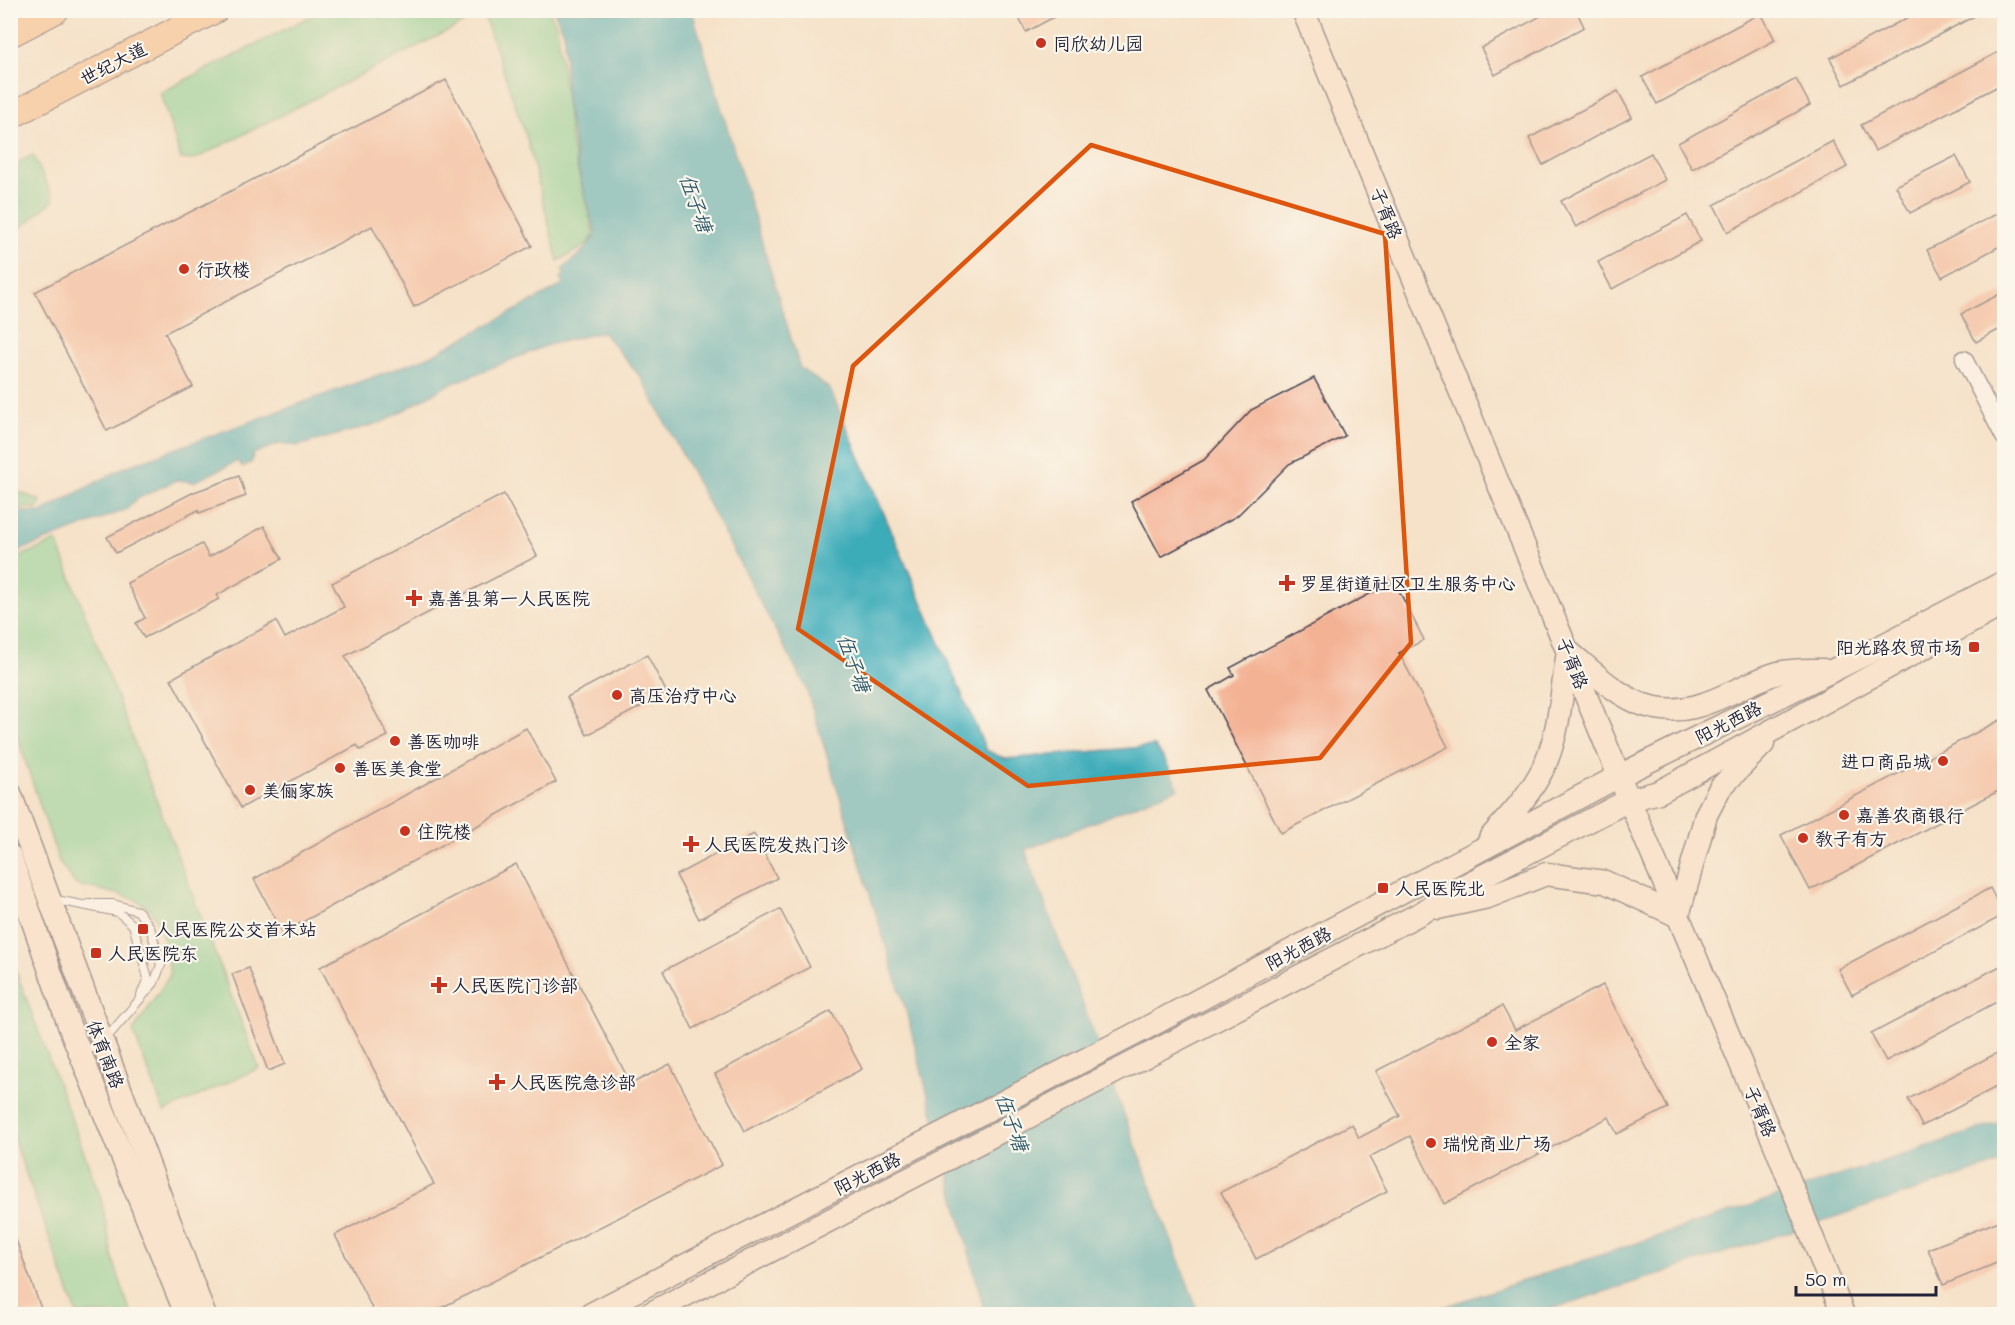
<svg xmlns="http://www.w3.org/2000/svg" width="2015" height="1325" font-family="Mali,'LXGW WenKai TC',sans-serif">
<rect width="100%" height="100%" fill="#fbf7ec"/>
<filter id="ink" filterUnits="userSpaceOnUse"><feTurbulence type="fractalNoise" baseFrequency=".0167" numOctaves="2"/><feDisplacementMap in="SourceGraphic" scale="12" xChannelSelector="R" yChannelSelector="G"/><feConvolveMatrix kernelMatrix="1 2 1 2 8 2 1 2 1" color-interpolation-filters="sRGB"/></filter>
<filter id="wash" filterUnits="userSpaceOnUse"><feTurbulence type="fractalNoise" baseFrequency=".008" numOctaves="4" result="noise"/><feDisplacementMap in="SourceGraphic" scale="24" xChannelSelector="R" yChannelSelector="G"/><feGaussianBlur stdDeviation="1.35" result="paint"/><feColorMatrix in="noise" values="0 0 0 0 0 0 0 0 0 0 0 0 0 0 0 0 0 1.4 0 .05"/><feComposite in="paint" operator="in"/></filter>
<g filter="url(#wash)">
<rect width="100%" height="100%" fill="#f6e2c9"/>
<g fill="#7ed295" stroke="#507a68" stroke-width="1.5">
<polygon points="321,11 549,11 557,26 571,143 594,235 585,246 558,261 527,139 483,13 193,160 181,159 160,93"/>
<polygon points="33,155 54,200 11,236 11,166"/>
<polygon points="11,489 41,501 38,508 11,508"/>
<path d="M57,541l202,527 -95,44 -31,-81 37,-56c-12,-79 -21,-74 -94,-90l-17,-23 -48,-144v-158z"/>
<polygon points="11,958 101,1198 113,1259 131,1314 77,1314 11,1132"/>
</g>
<g fill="#3cacb9" stroke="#2f677a" stroke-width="1.5">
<polygon points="554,11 692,11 800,368 830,389 986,750 1005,759 1155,746 1166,762 1178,788 1025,850 1199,1314 985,1314 906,1011 806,688 642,379 603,332 548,345 446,386 383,422 298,446 279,444 253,454 252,462 242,467 238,461 194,482 176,480 135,500 127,509 11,554 11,511 41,512 125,467 428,357 563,285 560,278 565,275 562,270 587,247 596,234 578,168 566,99 564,32"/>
<polygon points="2004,1121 2004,1162 1536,1314 1423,1314"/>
</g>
<g id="blocks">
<g fill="#f4b294">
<polygon points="1015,10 1067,10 1026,32"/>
<polygon points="1552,10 1576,10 1584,27 1495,75 1481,48"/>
<polygon points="1922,10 1986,10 1844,85 1830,58"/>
<polygon points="1761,13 1775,40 1657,104 1642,77"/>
<polygon points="2004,49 2004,83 1875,151 1861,125"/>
<polygon points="1796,79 1810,105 1692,169 1678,143"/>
<polygon points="446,80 532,246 414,307 372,226 165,333 193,387 107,431 35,292"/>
<polygon points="1618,91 1632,117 1543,165 1529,138"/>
<polygon points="1833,141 1847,167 1728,232 1714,205"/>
<polygon points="1651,153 1665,180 1576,227 1561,201"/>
<polygon points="1956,156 1970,182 1910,213 1896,186"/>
<polygon points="2004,210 2004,244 1942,277 1927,250"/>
<polygon points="1687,215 1701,241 1612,289 1598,262"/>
<polygon points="2004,292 2004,327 1976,342 1961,314"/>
<polygon points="1314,378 1345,436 1289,464 1237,516 1161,557 1131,501 1204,460 1251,410"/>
<polygon points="239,476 246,496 199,513 198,510 116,553 107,537 194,492"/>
<polygon points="504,494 537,556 345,656 388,736 360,750 357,745 241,808 171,679 276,621 285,638 344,607 332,583"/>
<polygon points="264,526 282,559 217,595 219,599 144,638 136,623 145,618 127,583 202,544 209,557"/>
<polygon points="1394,581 1424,640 1399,653 1448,747 1281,833 1208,690 1234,675 1230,668"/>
<polygon points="647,655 667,693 587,735 567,697"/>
<polygon points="2004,718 2004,788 1810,890 1781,835"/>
<polygon points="526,728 556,782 283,933 254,879"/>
<polygon points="754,834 777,878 699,919 676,875"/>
<polygon points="516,864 631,1084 670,1064 722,1165 429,1314 375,1314 335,1235 434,1184 320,967"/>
<polygon points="1990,888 2004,915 1852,995 1838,969"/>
<polygon points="780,909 810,967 693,1029 663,971"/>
<polygon points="2004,964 2004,998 1886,1061 1871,1034"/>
<polygon points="249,968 285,1064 268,1071 232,974"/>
<polygon points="1603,985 1668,1108 1617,1134 1609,1117 1444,1204 1410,1136 1369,1157 1387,1191 1256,1259 1221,1192 1352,1124 1359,1138 1400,1116 1376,1071 1502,1006 1515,1030"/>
<polygon points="831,1011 862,1069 745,1131 715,1074"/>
<polygon points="1999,1052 2004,1062 2004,1083 1922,1126 1908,1099"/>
<polygon points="1999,1221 2004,1234 2004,1260 1943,1285 1928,1249"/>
<polygon points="12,1229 43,1314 10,1314"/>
</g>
</g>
</g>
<g filter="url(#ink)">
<use href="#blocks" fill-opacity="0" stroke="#423f50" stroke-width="1.5"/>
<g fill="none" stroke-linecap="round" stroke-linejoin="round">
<defs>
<g id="lane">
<polyline points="51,899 118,912 133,925 148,978 141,995"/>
<polyline points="80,1053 102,1043 154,983 161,965 150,927 138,911 113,904 88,904"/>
</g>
<polyline id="street" points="1964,359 2004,437"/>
<g id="secondary">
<polyline points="1303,10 1619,776 1776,1147 1843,1314"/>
<path d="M1569,652c21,17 49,45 75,53 53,17 87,-18 134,-32 14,-4 31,-3 45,-3"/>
<polyline points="10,793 204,1314"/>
<path d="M1490,838c18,-20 36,-39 49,-62 21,-36 22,-84 29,-124"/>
<polyline points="10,856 70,1028 186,1314"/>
<polyline points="1438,908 1488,897 1546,874 1605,882 1678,916"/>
<polyline points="1678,916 1706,815 1720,788 1763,744"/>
<polyline points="591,1314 1133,1035 1619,776 1866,654 2004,582"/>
<polyline points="649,1314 1423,912 1456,890 1629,800 1659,792 2004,604"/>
</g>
<g id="primary">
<polyline points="10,34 56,10"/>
<polyline points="10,116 215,10"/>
</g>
</defs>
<use href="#lane" stroke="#423f50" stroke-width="10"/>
<use href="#street" stroke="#423f50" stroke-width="19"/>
<use href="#secondary" stroke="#423f50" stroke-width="25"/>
<use href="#primary" stroke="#423f50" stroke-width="28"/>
<use href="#lane" stroke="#fff" stroke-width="8"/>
<use href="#street" stroke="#fff" stroke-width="16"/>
<use href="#secondary" stroke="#fde4d0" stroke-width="22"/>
<use href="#primary" stroke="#f9bc8a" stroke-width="26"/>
</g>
</g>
<path d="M0 0H2015V1325H0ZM1091,145l294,89 26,409 -91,115 -292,28 -230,-157 55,-263z" fill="#f6e2c9" fill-opacity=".55" fill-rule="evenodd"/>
<path fill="none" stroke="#de560e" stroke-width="4.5" stroke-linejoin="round" d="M1091,145l294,89 26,409 -91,115 -292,28 -230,-157 55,-263z"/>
<g fill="#c8321e" stroke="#fbf7ec" stroke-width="2">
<circle cx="1041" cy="43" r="6"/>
<circle cx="184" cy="269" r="6"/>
<path d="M1284 574h6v6h6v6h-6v6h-6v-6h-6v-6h6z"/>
<path d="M411 589h6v6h6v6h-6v6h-6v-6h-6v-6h6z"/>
<rect x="1968" y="641" width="12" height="12" rx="3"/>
<circle cx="617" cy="695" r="6"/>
<circle cx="395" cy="741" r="6"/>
<circle cx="1943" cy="761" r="6"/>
<circle cx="340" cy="768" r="6"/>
<circle cx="250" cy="790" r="6"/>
<circle cx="1844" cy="815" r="6"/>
<circle cx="405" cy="831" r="6"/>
<circle cx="1803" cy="838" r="6"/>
<path d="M688 835h6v6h6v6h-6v6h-6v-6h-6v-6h6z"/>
<rect x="1377" y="882" width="12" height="12" rx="3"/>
<rect x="137" y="923" width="12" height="12" rx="3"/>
<rect x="90" y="947" width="12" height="12" rx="3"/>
<path d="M436 976h6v6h6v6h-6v6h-6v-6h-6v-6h6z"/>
<circle cx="1492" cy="1042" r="6"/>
<path d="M494 1073h6v6h6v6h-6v6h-6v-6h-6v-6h6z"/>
<circle cx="1431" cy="1143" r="6"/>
</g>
<g text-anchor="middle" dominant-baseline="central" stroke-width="4.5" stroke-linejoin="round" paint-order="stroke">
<g font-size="18" fill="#22223b" stroke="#fbf7ec" text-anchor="start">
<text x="1053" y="43">同欣幼儿园</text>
<text x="196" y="269">行政楼</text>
<text x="1300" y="583">罗星街道社区卫生服务中心</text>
<text x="428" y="598">嘉善县第一人民医院</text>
<text x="1962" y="647" text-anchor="end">阳光路农贸市场</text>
<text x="629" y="695">高压治疗中心</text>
<text x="407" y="741">善医咖啡</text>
<text x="1931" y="761" text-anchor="end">进口商品城</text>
<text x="352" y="768">善医美食堂</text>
<text x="262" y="790">美俪家族</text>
<text x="1856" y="815">嘉善农商银行</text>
<text x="417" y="831">住院楼</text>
<text x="1815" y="838">教子有方</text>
<text x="704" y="844">人民医院发热门诊</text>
<text x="1395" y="888">人民医院北</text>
<text x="155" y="929">人民医院公交首末站</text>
<text x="108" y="953">人民医院东</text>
<text x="452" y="985">人民医院门诊部</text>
<text x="1504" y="1042">全家</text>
<text x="510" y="1082">人民医院急诊部</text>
<text x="1443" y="1143">瑞悦商业广场</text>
</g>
<g font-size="18" fill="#22223b" stroke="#fbf7ec">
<text transform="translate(113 63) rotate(-27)">世纪大道</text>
<text transform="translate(1387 213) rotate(68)">子胥路</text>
<text transform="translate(1573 663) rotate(68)">子胥路</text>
<text transform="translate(1728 722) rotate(-27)">阳光西路</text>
<text transform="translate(1298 948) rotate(-28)">阳光西路</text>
<text transform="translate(106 1054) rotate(69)">体育南路</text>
<text transform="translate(1761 1111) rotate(67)">子胥路</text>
<text transform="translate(867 1173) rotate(-27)">阳光西路</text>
</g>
<g font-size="20" font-style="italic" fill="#2c596d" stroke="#fbf7ec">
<text transform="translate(697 203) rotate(71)">伍子塘</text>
<text transform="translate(855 663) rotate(71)">伍子塘</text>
<text transform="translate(1013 1122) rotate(71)">伍子塘</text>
</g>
</g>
<rect width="2015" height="1325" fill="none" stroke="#fbf7ec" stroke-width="36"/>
<path d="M1796 1286v9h140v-9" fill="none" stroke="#22223b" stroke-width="3"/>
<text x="1805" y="1286" font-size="18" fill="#22223b" stroke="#fbf7ec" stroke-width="4.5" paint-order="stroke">50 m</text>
</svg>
